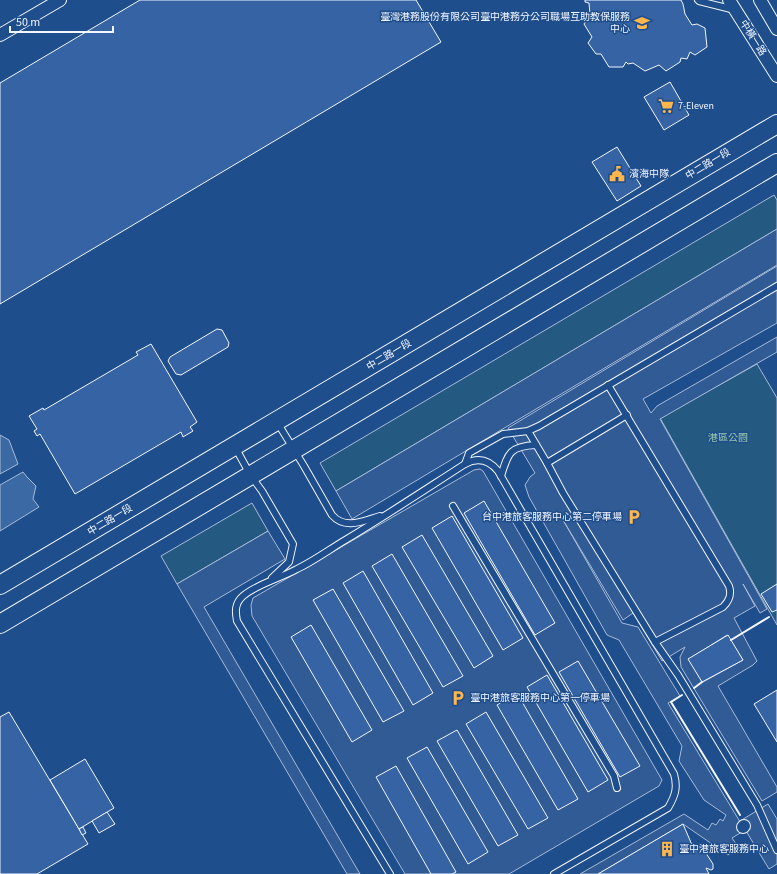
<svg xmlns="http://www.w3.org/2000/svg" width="777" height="874" font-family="'Source Sans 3','Noto Sans TC',sans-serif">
<rect width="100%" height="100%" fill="#1f4e8c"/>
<g fill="#245a82" stroke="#a8bbd7">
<polygon points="774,195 777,200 777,229 336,491 320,463"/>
<polygon points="757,364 777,398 777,625 660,418"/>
<polygon points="252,503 268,531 177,584 161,556"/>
</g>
<g fill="#305b95" stroke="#a8bbd7" fill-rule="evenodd">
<polygon points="777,229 777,265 352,519 336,491"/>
<path d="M777,266v57l-134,76 8,14 6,-7 120,-69v15l-117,67 107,190 -7,4 -17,-29 12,22 -21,12 23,43 -4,4 -35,21 59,101v5l-15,9 -81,-134 -1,-10 5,-10 -23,14 -29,-48 -10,7 -60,-100 59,103 16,4 42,69 -12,7 77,127 -13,8 7,10 -11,7 -45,-31 -85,50h-18l104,-60 24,16 4,-7 4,2 4,-6 3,2 3,-6 -22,-15 -25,-39 3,-15 -63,-106 -12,-5 -78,-138 -4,-12 5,-8 5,-4 -27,-45zM727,635l16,25 -40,22 -14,-23z"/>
<polygon points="480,469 483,471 662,780 659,786 509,874 405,874 252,616 251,605 253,598 474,470"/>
<polygon points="268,531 285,559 204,607 360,874 347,874 177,584"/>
<polygon points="768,804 777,819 777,864 769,869 740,821"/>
</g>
<g fill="#3b69a3" stroke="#a8bbd7">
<polygon points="0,435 9,440 18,464 0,474"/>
<polygon points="23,472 27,477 36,486 33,499 39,507 0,531 0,485"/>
</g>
<g fill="#3563a3" stroke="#f2f6ff">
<polygon points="140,0 416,0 441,42 0,304 0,83"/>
<polygon points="585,0 681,0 683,4 685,14 692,25 697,24 705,28 707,47 695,55 690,52 687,59 681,58 680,62 666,71 659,65 645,71 633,63 628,64 626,62 623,67 609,67 601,54 596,54 588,43 592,37 584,24 590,14 589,3 585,2"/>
<polygon points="670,82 689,115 664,130 644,97"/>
<polygon points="617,147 641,186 617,201 592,162"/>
<polygon points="217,329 222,330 229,343 228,347 181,375 176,374 168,361 170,357"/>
<polygon points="151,344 197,422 190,427 193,431 183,437 181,432 75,494 40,434 37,436 34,431 37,429 29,416 43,408 44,410 138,355 136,352"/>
<polygon points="484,501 555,623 535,635 464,513"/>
<polygon points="452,516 523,638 503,650 432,528"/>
<polygon points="422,535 493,656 474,668 402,547"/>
<polygon points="392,554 463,676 443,687 372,566"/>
<polygon points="363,571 433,693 413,705 343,583"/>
<polygon points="777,584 777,610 772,612 761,594"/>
<polygon points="333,589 404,711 383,722 313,600"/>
<polygon points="311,625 372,730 352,742 291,637"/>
<polygon points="728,635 743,660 702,682 688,659"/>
<polygon points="578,661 640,766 620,777 559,672"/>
<polygon points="547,675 608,780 588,792 527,687"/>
<polygon points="777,690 777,742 754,704"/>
<polygon points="517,693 578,799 558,810 497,705"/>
<polygon points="9,712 88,844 37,874 0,874 0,717"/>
<polygon points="486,712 548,818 528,829 466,724"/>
<polygon points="457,730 518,835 498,846 437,741"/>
<polygon points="427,747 488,852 468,864 407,758"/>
<polygon points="85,759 114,808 79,829 50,780"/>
<polygon points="396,766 456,872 452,874 431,874 376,777"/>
<polygon points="107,812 115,824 99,833 92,821"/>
<polygon points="683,824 695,852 702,847 713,864 713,869 711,870 706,868 709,874 598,874"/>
<polygon points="83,827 86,833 82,835 79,829"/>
</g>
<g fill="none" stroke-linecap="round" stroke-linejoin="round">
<defs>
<g id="lane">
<polyline points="698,0 699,1 735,10"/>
<path d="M277,422l27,44 28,49c13,15 31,6 48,1"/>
<path d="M528,431l19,32 16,30 92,149 68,-35c6,-6 9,-12 6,-21l-121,-201"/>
<polyline points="235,447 251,476 262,491 293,544 289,562 272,578"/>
<polyline points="547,463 627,415"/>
<polyline points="465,464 469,453 503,434 528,431 539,426 777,286"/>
<path d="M501,476c7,-23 9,-30 35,-31"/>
<polyline points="453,506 614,776 617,788"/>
<polyline points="655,642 678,675 757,805 777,850"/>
<path d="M390,874l-153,-253c-2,-10 -2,-18 6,-25 14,-12 38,-18 54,-27 17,-8 33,-20 50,-30 40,-24 79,-50 118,-75 13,-7 24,-4 33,7l176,303c4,14 1,22 -6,34l-114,66"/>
</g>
<g id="street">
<polyline points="729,0 777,76"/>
<polyline points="760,0 777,29"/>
<polyline points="0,35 60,0"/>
<polyline points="743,827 744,826"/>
</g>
<g id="secondary">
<polyline points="0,585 777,124"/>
<polyline points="0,624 777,163"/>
</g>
</defs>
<use href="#lane" stroke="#f2f6ff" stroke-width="8"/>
<use href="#street" stroke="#f2f6ff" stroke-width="14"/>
<use href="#secondary" stroke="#f2f6ff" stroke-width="20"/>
<use href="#lane" stroke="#1f4e8c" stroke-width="6"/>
<use href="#street" stroke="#1f4e8c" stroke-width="12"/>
<use href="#secondary" stroke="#1f4e8c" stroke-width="18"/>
<g stroke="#f2f6ff" stroke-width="2">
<polyline points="731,640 769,617"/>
<polyline points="694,688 702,682"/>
<polyline points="682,695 671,702 740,815"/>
</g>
</g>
<defs>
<symbol id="school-bare" viewBox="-9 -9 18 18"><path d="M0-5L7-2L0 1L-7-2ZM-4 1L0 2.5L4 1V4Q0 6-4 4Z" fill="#ffb74d" stroke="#1f4e8c" stroke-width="2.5" paint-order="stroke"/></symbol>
<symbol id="supermarket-bare" viewBox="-9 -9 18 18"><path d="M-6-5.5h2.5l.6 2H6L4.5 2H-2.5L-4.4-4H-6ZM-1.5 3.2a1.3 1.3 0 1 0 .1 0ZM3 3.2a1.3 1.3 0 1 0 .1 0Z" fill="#ffb74d" stroke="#1f4e8c" stroke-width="2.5" paint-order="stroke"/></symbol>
<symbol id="civic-bare" viewBox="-9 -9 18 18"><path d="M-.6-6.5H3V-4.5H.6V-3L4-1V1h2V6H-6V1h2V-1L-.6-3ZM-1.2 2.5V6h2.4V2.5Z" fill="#ffb74d" stroke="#1f4e8c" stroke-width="2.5" paint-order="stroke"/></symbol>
<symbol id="parking-bare" viewBox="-9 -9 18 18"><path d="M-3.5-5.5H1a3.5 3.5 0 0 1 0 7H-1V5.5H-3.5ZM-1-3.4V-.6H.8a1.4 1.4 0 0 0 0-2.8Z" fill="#ffb74d" stroke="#1f4e8c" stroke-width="2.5" paint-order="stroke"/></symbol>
<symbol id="building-bare" viewBox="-9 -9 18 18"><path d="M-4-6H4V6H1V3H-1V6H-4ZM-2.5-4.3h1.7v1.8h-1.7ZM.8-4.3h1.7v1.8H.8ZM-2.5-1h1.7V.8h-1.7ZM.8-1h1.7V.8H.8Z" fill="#ffb74d" stroke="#1f4e8c" stroke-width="2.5" paint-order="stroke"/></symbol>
</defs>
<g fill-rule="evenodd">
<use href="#school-bare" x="631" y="12" width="22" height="22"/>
<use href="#supermarket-bare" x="655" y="95" width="22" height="22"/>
<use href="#civic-bare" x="606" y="163" width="22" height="22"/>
<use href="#parking-bare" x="623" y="506" width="22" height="22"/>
<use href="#parking-bare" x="447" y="687" width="22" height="22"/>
<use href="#building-bare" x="656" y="838" width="22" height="22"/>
</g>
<g text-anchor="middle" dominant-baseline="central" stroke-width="3" stroke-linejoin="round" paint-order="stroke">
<g font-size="10" fill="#f2f6ff" stroke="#1f4e8c" text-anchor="start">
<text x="630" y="17" text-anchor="end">臺灣港務股份有限公司臺中港務分公司職場互助教保服務<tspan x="630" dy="12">中心</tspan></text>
<text x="678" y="106">7-Eleven</text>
<text x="629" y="174">濱海中隊</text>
<text x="622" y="517" text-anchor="end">台中港旅客服務中心第二停車場</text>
<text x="470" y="698">臺中港旅客服務中心第一停車場</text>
<text x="679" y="849">臺中港旅客服務中心</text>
</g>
<g font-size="10" fill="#f2f6ff" stroke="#1f4e8c">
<text transform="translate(753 38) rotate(58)">中橫一路</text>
<text transform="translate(708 164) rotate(-31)">中二路一段</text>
<text transform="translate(389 355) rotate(-31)">中二路一段</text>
<text transform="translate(110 520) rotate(-31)">中二路一段</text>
</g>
<g font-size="10" fill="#97c8a6" stroke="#1f4e8c">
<text x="728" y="438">港區公園</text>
</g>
</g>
<path d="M10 26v6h103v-6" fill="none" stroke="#f2f6ff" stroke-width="2"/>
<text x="16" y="26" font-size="12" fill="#f2f6ff" stroke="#1f4e8c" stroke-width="3" paint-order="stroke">50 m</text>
</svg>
